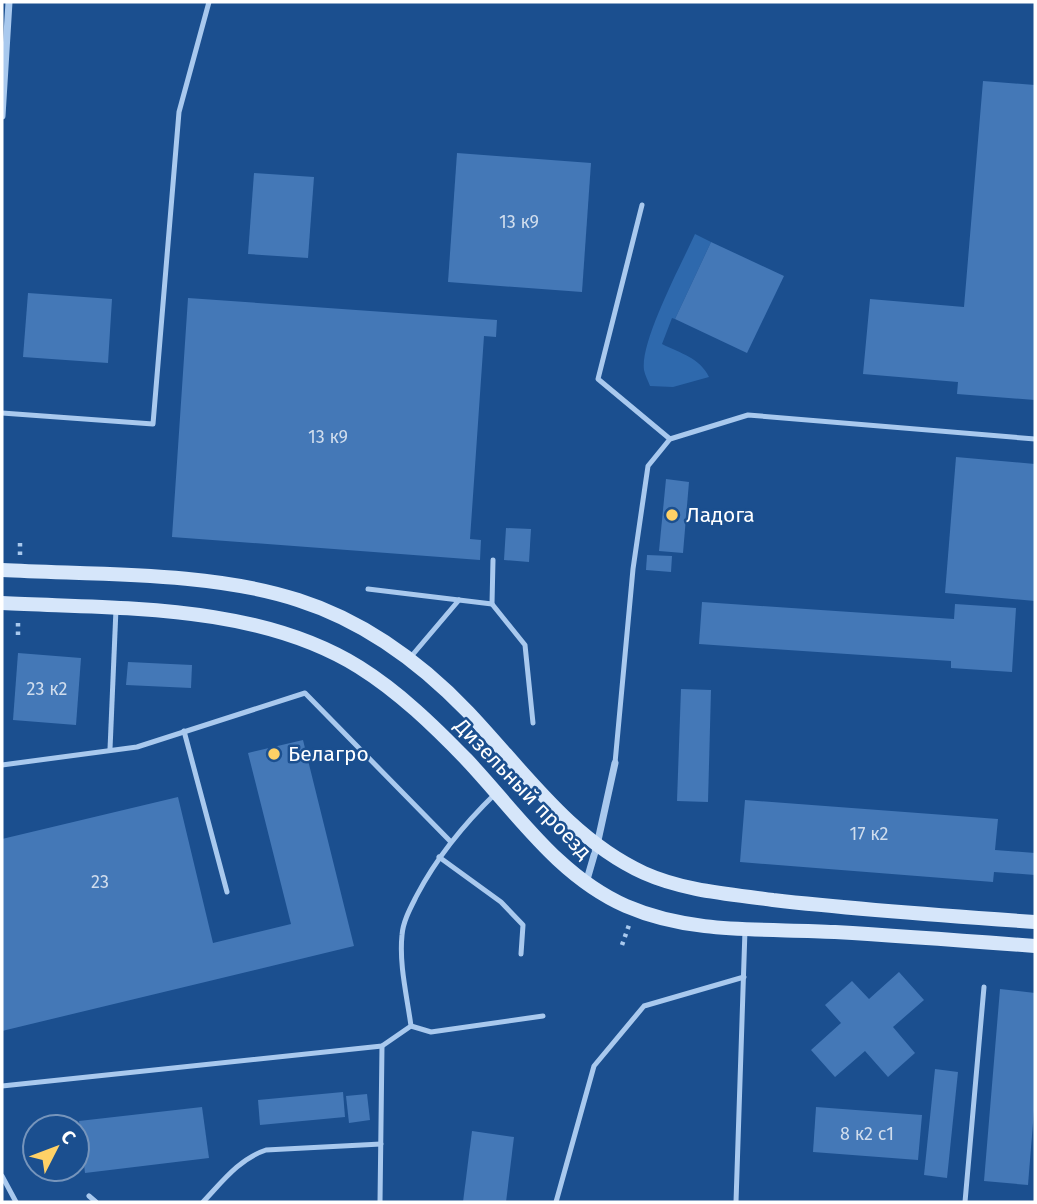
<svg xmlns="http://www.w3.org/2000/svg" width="1037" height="1204" font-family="'Fira Sans',sans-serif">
<rect width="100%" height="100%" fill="#1b4f8f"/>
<path fill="#2e69ad" d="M695,234l16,8 -36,77 -3,-1 -10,26c18,9 38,14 47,33l-36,10 -23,-1c-2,-5 -5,-11 -6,-16 -4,-29 38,-107 51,-136z"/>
<g fill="#4478b7">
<polygon points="983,81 1035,85 1035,400 957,394 958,382 863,374 870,299 964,307"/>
<polygon points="457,153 591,163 582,292 448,282"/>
<polygon points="254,173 314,177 308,258 248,254"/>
<polygon points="711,242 784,276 747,353 675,319"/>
<polygon points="28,293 112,299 108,363 23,357"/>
<polygon points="188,298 497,320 496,337 484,336 470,539 481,540 480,560 172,537"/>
<polygon points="956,457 1035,464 1035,601 945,593"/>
<polygon points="666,479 689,482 683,553 659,551"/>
<polygon points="506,528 531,529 529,562 504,560"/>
<polygon points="647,555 672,556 671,572 646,570"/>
<polygon points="702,602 954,619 955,604 1016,608 1012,672 951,668 951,661 699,644"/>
<polygon points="18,653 81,658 76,725 13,720"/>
<polygon points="128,662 192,665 191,688 126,685"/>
<polygon points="681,689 711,690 708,802 677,801"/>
<polygon points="303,740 354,946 2,1031 2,839 178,797 213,943 291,924 248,753"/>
<polygon points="745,800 998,819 995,850 1035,853 1035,875 994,872 993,882 740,862"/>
<polygon points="899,972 924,1000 893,1027 915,1053 888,1077 865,1051 835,1077 811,1050 841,1023 825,1005 852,981 869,999"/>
<polygon points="1000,989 1035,993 1035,1098 1028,1185 984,1181"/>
<polygon points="935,1069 958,1072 947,1178 924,1175"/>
<polygon points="343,1092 345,1117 260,1125 258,1100"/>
<polygon points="367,1094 370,1120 349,1123 346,1096"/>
<polygon points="202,1107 209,1158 85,1173 79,1121"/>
<polygon points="816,1107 922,1115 918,1160 813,1152"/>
<polygon points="472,1131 514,1137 506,1202 463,1202"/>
</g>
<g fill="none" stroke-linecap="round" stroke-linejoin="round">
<g stroke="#a9c9ee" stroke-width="4.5" stroke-dasharray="3.5 5" stroke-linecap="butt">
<polyline points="20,555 20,542"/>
<polyline points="18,635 18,619"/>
<polyline points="622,945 629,925"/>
</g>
<g stroke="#a9c9ee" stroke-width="5">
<polyline points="642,205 598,379 670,439"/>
<polyline points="2,413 153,424 179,112 209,2"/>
<polyline points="368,589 492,604 493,560"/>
<polyline points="492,604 525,645 533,723"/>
<polyline points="409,659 459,600"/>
<polyline points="184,731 227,892"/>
<polyline points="110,749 116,609"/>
<polyline points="615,763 633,569 648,466 670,439 748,415 1035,439"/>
<polyline points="2,765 137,747 305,693 450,841"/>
<polyline points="439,857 501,902 523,925 521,954"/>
<polyline points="411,1026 431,1032 543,1016"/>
<path d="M2,1086l380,-40 29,-20c-4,-30 -12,-61 -9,-91 1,-14 9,-28 15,-40 21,-40 47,-71 79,-102"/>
<polyline points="2,1176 16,1202"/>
<polyline points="89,1196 96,1202"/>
<path d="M203,1202c19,-20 36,-43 63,-52l115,-6"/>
<polyline points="380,1202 382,1046"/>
<polyline points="556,1202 594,1066 644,1006 744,977"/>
<polyline points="736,1202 745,930"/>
<polyline points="965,1202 984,987"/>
</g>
<g stroke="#a9c9ee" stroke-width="7">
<polyline points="2,116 9,2"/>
<polyline points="586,883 597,845 615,763"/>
</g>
<g stroke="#d6e6fa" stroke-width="14">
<path d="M2,570c92,5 208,1 296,30 66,21 122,62 170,112 55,58 102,127 176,161 40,18 86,21 129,27 87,10 175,16 262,22"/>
<path d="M2,603c117,6 254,0 357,64 40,25 75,59 108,93 49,52 91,116 159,146 67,29 139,22 209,26 67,4 134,9 200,14"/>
</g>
</g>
<g fill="#ffd166" stroke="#1b4f8f" stroke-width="2.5">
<circle cx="672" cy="515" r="7"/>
<circle cx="274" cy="754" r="7"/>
</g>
<g text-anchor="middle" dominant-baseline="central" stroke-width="5" stroke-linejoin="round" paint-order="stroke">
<g font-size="18" fill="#d0dded">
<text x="519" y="222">13 к9</text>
<text x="328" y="437">13 к9</text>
<text x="47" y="689">23 к2</text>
<text x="869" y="834">17 к2</text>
<text x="100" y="882">23</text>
<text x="867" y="1134">8 к2 с1</text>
</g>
<g font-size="21" fill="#fff" stroke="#1b4f8f" text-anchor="start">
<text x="686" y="515">Ладога</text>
<text x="288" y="754">Белагро</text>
</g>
<g font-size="21" fill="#fff" stroke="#1b4f8f">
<text transform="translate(523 789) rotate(46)">Дизельный проезд</text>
</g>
</g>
<rect width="1037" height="1204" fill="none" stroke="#ffffff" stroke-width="7"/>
<g transform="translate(56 1148) rotate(48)"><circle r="33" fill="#1b4f8f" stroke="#7695bc" stroke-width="2"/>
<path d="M0-5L12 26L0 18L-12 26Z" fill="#ffd166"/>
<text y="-10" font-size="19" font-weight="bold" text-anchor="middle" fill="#ffffff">С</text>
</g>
</svg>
